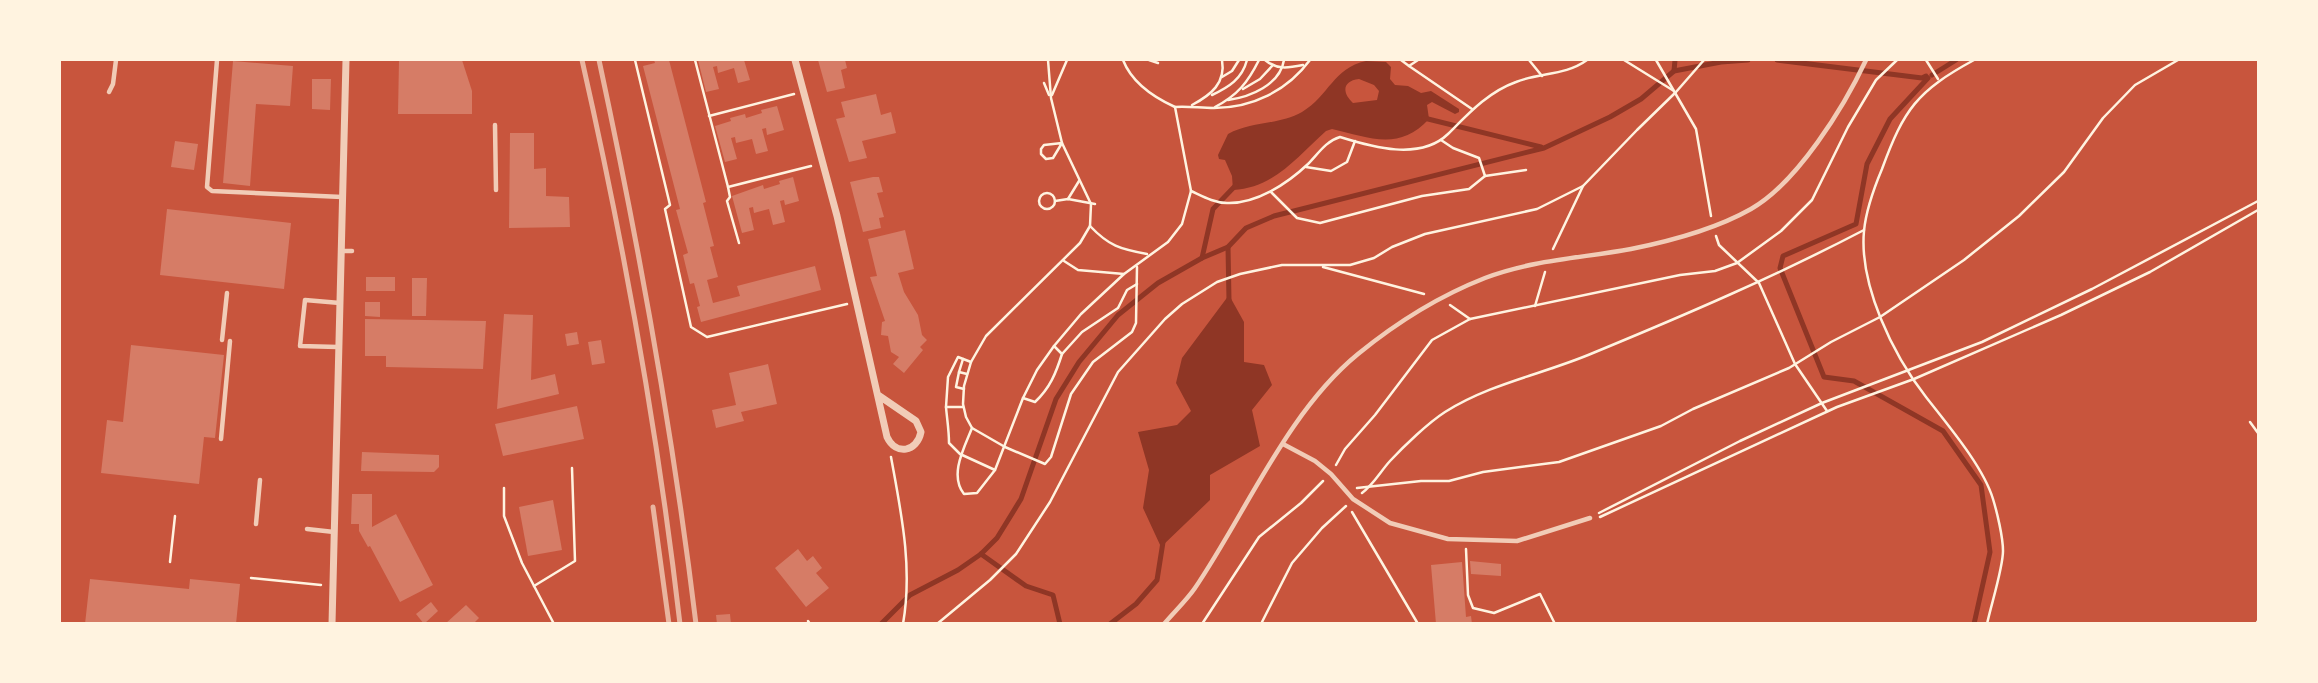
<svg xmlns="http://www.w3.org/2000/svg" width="2318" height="683" font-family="Montserrat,sans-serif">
<rect width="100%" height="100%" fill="#c8553d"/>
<g fill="#8f3625" fill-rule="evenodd">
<path d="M1366,61l20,1 5,5 -1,12 5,6 13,1 13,7 10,-2 28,18v3l-4,2 -23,-12 -5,3 2,14c-30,33 -61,18 -97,10l-6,2c-29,26 -52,57 -93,59l-1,-14 -7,-16 -6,-1 -1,-4 10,-21c24,-13 51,-9 74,-22 27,-16 31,-44 64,-51zM1359,79l15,6 5,6 -2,9 -24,3c-11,-10 -11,-22 6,-24z"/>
<polygon points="1229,295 1244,322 1244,362 1264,365 1272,385 1252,410 1260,446 1210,475 1210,500 1161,547 1143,508 1149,470 1138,432 1177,425 1191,411 1176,383 1182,358"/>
</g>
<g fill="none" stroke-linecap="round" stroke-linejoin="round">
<g stroke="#8f3625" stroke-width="5">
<polyline points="1777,60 1922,78 1926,76"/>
<polyline points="1674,71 1675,60"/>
<polyline points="1932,75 1956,60"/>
<polyline points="1928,78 1890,119 1867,164 1856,224 1783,256 1780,268 1824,377 1854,381 1943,431 1981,485 1990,552 1974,624"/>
<polyline points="1424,118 1541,147"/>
<polyline points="1228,247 1229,300"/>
<polyline points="1202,258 1213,209 1236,185"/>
<polyline points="981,554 1026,586 1053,595 1060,624"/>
<polyline points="881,624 910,595 958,570 981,554 997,538 1021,499 1056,399 1079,362 1118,315 1158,283 1202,258 1228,247 1246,228 1274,216 1544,148 1610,117 1641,99 1674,71 1721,62 1748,60"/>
<polyline points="1110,624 1136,604 1157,580 1163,542"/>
</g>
</g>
<g fill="#d67c66">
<polygon points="399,60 462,60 472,91 472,114 398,114"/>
<polygon points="654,60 669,60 706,202 703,203 714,246 710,247 718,277 707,280 713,303 740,296 737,286 815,266 821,290 701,322 697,307 700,306 694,283 690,284 683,255 688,253 676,210 680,209 643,66 655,63"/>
<polygon points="698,60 744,60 750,80 738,83 734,68 718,73 717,66 713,67 719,89 706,92"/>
<polygon points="818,60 845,60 847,68 841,70 845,88 827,92"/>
<polygon points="233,61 293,66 290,106 256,104 250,186 223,183"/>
<polygon points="312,79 331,79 330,110 312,109"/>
<polygon points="876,94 881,115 891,112 896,133 862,141 867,158 849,162 836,119 845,117 841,102"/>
<polygon points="777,106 784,130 767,135 766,128 762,129 768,151 756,154 752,139 736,143 735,137 731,138 737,159 725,162 715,126 731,121 730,118 745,114 746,118 762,113 761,110"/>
<polygon points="510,133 534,133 534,169 546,168 546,196 569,197 570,227 509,228"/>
<polygon points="175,141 198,144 194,170 171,167"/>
<polygon points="793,177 799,201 785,205 784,200 780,201 785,222 773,225 769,209 754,213 753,207 749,208 754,230 742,233 732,196 763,185 764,189 780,184 779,181"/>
<polygon points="873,177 879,177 883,192 877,193 884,217 879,218 881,228 863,232 850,182"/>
<polygon points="167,209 291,223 284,289 160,275"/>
<polygon points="905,230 914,269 898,273 899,276 904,292 918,315 922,335 927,340 920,347 923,350 904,373 893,364 899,357 891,352 888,336 881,335 882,322 885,321 870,277 877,276 868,239"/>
<rect x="366" y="277" width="29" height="14"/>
<polygon points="412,278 427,278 426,316 412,316"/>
<polygon points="365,302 380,302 380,317 365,316"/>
<polygon points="504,314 533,315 531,380 555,374 559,394 497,409"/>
<polygon points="365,319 486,321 483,369 386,367 386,356 365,356"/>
<polygon points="577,332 579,344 567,346 565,334"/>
<polygon points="601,340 605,363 592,365 588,342"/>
<polygon points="131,345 224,355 215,438 204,437 199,484 101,473 107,420 123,422"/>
<polygon points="768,364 777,404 741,412 744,421 716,428 712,410 736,405 729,373"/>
<polygon points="577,406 584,439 503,456 495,424"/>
<polygon points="362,452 439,455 439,467 434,472 361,471"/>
<polygon points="352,494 372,494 372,527 396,514 433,585 400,602 370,546 368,547 359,531 359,524 351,524"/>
<polygon points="553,500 562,550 528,556 519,507"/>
<polygon points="798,549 807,561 813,556 822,568 816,573 829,588 806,607 775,568"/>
<polygon points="1470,561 1501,564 1501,576 1471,574"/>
<polygon points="1462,562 1466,617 1471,616 1472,624 1436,624 1431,565"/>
<polygon points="90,579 189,589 190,579 240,584 236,624 85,624"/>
<polygon points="431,602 438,611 424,624 416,614"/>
<polygon points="466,605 479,618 473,624 445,624"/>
<polygon points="730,614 731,624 717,624 716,615"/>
</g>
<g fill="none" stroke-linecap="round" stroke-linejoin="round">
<g stroke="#fff3e0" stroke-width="2.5">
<polyline points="635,60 670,205 665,209 691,327 707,337 847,304"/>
<polyline points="695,60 728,187 811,166"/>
<polyline points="1048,60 1051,98 1062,143 1091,204 1090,226 1080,243 986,336 971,362 964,386 963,404 966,417 972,428 1005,447 1045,464 1051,457 1071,394 1093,362 1132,332 1136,323 1137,267"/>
<path d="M1123,60c9,23 30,37 52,47"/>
<polyline points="1149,60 1158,63"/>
<path d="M1265,60c12,10 23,8 38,5"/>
<polyline points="1401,60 1409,66"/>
<polyline points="1418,60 1409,66 1472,109"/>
<polyline points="1529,60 1542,76"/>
<polyline points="1624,60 1674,91"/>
<polyline points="1656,60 1696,129 1711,216"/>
<polyline points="1926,60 1938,79"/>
<path d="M1974,60c-57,31 -70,49 -92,109 -8,19 -16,41 -18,62 -5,54 29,124 62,166 21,27 57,69 67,102 4,13 10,38 10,52 0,17 -12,54 -16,73"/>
<polyline points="1222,77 1232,71 1239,60"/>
<polyline points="1044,83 1049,95"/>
<polyline points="1243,89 1260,79 1273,65"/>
<polyline points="1052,95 1067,60"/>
<path d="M1212,95c17,-8 30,-16 35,-35"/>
<path d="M1228,100c22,-3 52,-15 56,-40"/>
<path d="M1192,105c19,-10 34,-22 30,-45"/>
<path d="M1215,107c23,-12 33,-25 44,-47"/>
<polyline points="709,116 794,94"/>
<polyline points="1441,140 1453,148 1479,158 1485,176 1526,170"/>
<polygon points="1062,143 1053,158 1046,159 1041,154 1041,149 1044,145"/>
<polyline points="1306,167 1331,171 1347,162 1355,141"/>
<polyline points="728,187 730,197 727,201 739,243"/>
<path d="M1191,191c11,5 23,12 36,12 29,1 60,-19 81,-39 10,-10 18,-23 32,-27 32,10 80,24 108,-3 20,-20 40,-42 68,-52 24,-10 49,-6 71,-22"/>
<polyline points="1271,192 1297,218 1320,223 1422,196 1469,189 1485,176"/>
<circle cx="1047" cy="201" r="8"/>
<polyline points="1068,199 1079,181"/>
<polyline points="1055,201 1068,199 1095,204"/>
<path d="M1090,226c19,20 30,23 57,28"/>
<polyline points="1716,236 1719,245 1759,283 1795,364 1827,411"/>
<polyline points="1553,249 1583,186"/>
<polyline points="1064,261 1078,270 1124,274"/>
<polyline points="1323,267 1424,294"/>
<polyline points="1450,305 1470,319"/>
<polyline points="1535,306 1545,272"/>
<polyline points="1062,354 1082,332 1118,308 1127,290 1137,284"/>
<polyline points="959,372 963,359"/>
<polyline points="964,389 956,387 959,372 967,374"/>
<path d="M1023,398l12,4c15,-14 21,-29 27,-48l-8,-8"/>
<polyline points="946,407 948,377 958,357 971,362"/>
<path d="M963,407h-17c1,12 3,23 3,36l11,11 35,16"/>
<polyline points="2250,422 2258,433"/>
<path d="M972,428c-8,20 -23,47 -8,66l13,-1 18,-23 28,-72 14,-28 17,-24 27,-32 43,-40 44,-32 14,-18 9,-33 -16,-84c13,-1 25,1 39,1 38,0 73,-17 96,-48"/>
<path d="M891,457c10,55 22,110 12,167"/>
<polyline points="1336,465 1345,449 1375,415 1432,340 1470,319 1680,275 1715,271 1737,263 1781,231 1812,200 1848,127 1876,80 1897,60"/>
<polyline points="504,488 504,516 522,563 554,624"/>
<polyline points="1357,488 1421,481 1449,481 1483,472 1559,462 1661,426 1693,409 1789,368 1831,342 1880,317 1964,260 2019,216 2064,172 2103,118 2135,85 2178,60"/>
<path d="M1362,493c12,-9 18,-21 28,-32 14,-15 38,-38 55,-49 46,-29 99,-38 148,-59 92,-38 183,-77 271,-123"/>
<polyline points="1352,512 1418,624"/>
<polyline points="1599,513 1740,441 1822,403 1982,342 2092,289 2258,201"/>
<polyline points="1600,517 1837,407 1914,379 2061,315 2150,272 2258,210"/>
<polyline points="1466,549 1468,595 1473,608 1494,613 1540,594 1555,624"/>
<polyline points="170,562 175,516"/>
<polyline points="251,578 321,585"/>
<polyline points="534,586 575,561 572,468"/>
<polyline points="808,621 810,624"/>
<polyline points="937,624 990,580 1016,554 1050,502 1118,372 1165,319 1182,304 1217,282 1240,274 1282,265 1350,265 1374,258 1392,247 1425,234 1537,209 1583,186 1637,130 1676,92 1704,60"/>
<polyline points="1202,624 1259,537 1301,503 1323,481"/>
<polyline points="1261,624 1292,563 1322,528 1346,506"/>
<polyline points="2256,624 2258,621"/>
</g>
<g stroke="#f1ccb7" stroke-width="4.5">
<polyline points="217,60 207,187 212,191 342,197"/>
<polyline points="109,92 113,84 116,60"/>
<polyline points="495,125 496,190"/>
<polyline points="342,251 352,251"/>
<polyline points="222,340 227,293"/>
<polyline points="338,347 300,346 305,300 340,303"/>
<polyline points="221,439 230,341"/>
<polyline points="1283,444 1315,461 1331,474 1353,499 1390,523 1448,539 1517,541 1590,518"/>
<polyline points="256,524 260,480"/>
<polyline points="307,529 334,532"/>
<path d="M1164,624c10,-12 22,-23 31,-36 51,-75 92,-176 163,-234 38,-31 81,-58 127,-76 47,-18 97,-20 146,-29 40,-8 83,-19 120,-40 46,-26 93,-102 115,-149"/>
</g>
<g stroke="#f1ccb7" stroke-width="7">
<path d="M795,60l42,156 50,221c9,19 30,15 34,-5l-5,-11 -38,-26"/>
<polyline points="332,624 346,60"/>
</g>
<g stroke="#e9b49f" stroke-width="5">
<path d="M582,60c42,185 76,374 98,564"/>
<path d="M599,60c40,186 74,374 97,564"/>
<polyline points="653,507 669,624"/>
</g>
</g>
<rect width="2318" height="683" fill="none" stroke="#fff3e0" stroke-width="122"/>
</svg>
